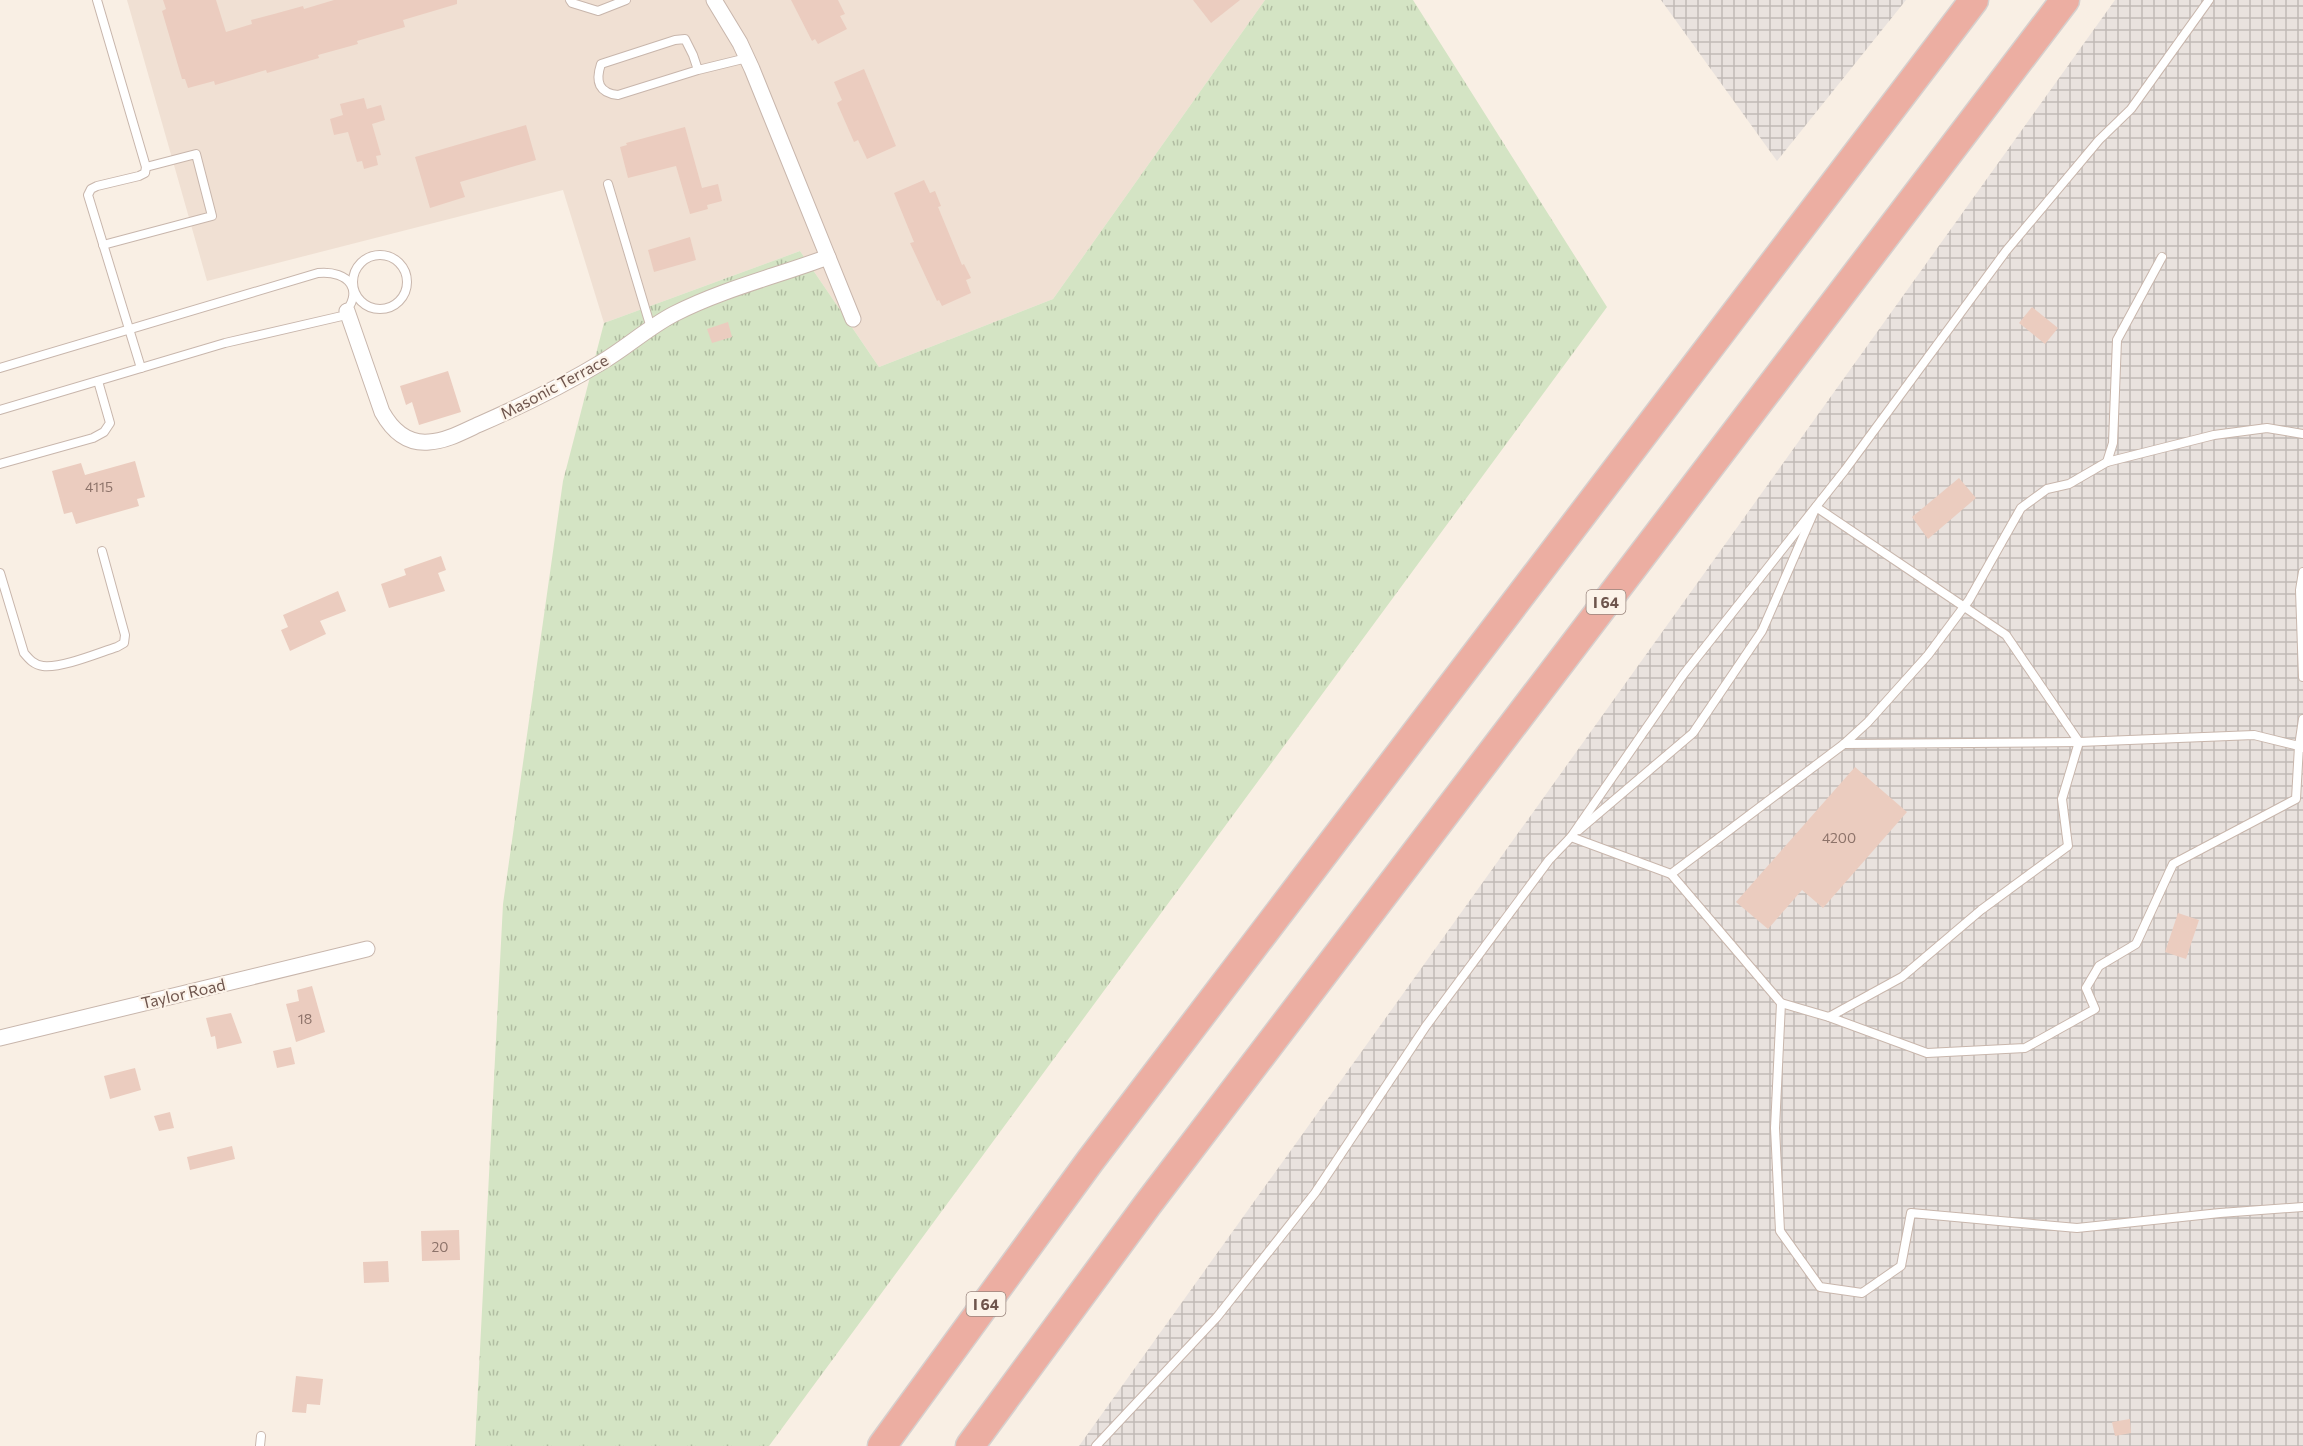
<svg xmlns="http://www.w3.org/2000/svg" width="2303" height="1446" font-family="Commissioner,sans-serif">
<defs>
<pattern id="industrial-grid" width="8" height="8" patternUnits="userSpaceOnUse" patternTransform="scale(1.5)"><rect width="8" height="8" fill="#e9e2de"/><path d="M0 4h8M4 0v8" fill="none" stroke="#c1bab6"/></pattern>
<pattern id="grass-tufts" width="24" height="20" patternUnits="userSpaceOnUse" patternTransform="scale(1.5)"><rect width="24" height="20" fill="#d4e4c4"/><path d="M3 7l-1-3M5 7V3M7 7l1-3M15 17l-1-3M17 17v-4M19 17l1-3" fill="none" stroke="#b0bca1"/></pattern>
</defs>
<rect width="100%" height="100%" fill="#f9efe4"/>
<polygon fill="#f0e0d3" points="127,0 1265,0 1053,299 879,367 800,251 604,323 563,190 207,281"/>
<g fill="url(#industrial-grid)">
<polygon points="1661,0 1906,0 1777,161"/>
<polygon points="2115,0 2303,0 2303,1446 1079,1446"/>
</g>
<polygon fill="url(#grass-tufts)" points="1265,0 1413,0 1607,307 769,1446 475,1446 503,904 563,481 604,323 800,251 879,367 1053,299"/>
<g fill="#ebccbf">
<polygon points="163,0 216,0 226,32 252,24 251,20 274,14 303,6 304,9 334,0 457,0 457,4 403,20 405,27 357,41 358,44 318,55 319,58 267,73 266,70 215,85 214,81 188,88 185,79 182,79 162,11 166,9"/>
<polygon points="791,0 838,0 845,14 840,16 847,29 818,44 815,39 812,41"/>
<polygon points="1193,0 1240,0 1211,23"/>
<polygon points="864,69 896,146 867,159 858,140 854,142 837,103 842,100 834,82"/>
<polygon points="364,98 367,109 381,105 385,120 372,124 381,155 376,156 378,165 364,169 362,161 357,162 348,132 334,135 330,119 343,115 340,104"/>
<polygon points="526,125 536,160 460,182 465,197 430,208 415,157"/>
<polygon points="685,127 702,188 718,184 722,201 707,205 708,209 690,214 676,166 628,178 620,147 627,145 626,143"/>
<polygon points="924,180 930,193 935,191 941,206 938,207 962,265 964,264 971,278 966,280 971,293 942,306 939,300 937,301 910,243 914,242 894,193"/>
<polygon points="690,237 696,260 654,272 648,250"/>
<polygon points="2032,307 2058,328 2045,344 2019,323"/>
<polygon points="728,322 732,337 712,343 707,329"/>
<polygon points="448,371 461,412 419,425 412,402 406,405 400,386"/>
<polygon points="135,461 145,497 137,499 139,506 76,524 72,512 64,514 52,471 81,463 85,475"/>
<polygon points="1959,478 1976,498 1928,539 1912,517"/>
<polygon points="441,556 446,570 438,573 445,591 389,608 381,584 406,575 404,569"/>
<polygon points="338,591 346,611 320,621 326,634 290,651 281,630 288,627 283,615"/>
<polygon points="1855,767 1907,812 1823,908 1802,890 1768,929 1736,902"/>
<polygon points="2178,913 2199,920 2186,959 2165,952"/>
<polygon points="312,986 325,1032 296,1042 286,1004 299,1001 297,990"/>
<polygon points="231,1013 242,1043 217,1049 215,1036 211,1037 206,1018"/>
<polygon points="291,1047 295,1064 277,1068 273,1051"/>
<polygon points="135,1068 141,1090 110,1099 104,1076"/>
<polygon points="170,1112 174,1128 159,1131 154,1116"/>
<polygon points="232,1146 235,1159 190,1170 187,1157"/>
<polygon points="459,1230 460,1260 422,1261 421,1231"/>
<polygon points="388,1261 389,1282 364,1283 363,1262"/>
<polygon points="296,1376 323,1379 320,1405 307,1404 306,1413 292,1412"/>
<polygon points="2130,1419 2131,1433 2115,1436 2112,1422"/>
</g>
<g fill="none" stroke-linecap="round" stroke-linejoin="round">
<defs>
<g id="service">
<polyline points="97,0 146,167 145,173 139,176 97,186 91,189 88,195 141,368"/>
<polyline points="570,0 572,3 598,11 626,0"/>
<path d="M698,70l-5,-15 -8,-16 -10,1 -74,24c-6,18 -2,29 17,31l80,-25 49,-12"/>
<polyline points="608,184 651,328"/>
<polyline points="103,245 212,216 196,154 146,167"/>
<circle cx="380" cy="282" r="27"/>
<path d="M0,368l318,-95c31,-3 48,18 24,43l-117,27 -225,67"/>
<polyline points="2107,462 2214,435 2267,428 2303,434"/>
<polyline points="0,464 93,438 104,432 110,423 98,381"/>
<polyline points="2303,572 2300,590 2303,677"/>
<path d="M0,573l24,80c5,6 10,12 19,13 20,2 55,-13 74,-19l7,-4 1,-8 -23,-84"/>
<polyline points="1844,744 2079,742"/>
<polyline points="1579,830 1693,733 1762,631 1816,507 2006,635 2079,742"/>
<polyline points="1571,837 1683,675 1845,470 2006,251 2099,140 2131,109 2209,0"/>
<polyline points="1671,874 1781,1003 1829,1017 1902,977 1981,910 2068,846 2062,799 2079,742 2254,735 2299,746 2303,719"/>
<polyline points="1781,1003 1775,1128 1780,1231 1820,1287 1862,1293 1901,1266 1911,1213 2077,1228 2220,1213 2303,1207"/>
<polyline points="1829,1017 1927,1053 2025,1048 2095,1009 2086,988 2099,966 2136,944 2173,864 2296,799 2299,746 2302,748"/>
<polyline points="260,1446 261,1436"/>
<polyline points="1096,1446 1217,1317 1315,1193 1426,1026 1549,860 1571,837 1671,874 1844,744 1868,722 1928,655 1969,600 2021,508 2047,489 2069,484 2107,462 2113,443 2117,340 2162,257"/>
</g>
<g id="minor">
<polyline points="714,0 740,43 752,69 853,319"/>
<path d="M347,311l35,101c10,18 25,32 47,30 18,-1 35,-11 51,-18 41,-18 84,-39 122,-62 25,-15 47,-35 72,-48 49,-25 103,-38 154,-57"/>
<polyline points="0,1038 367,949"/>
</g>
<g id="motorway">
<polyline points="882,1446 1090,1161 1974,0"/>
<polyline points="970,1446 1148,1204 2065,0"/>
</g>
</defs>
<use href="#service" stroke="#c8b6ac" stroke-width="10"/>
<use href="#minor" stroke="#c8b6ac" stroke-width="17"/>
<use href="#motorway" stroke="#d6cfcd" stroke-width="31"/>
<use href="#service" stroke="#fff" stroke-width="8"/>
<use href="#minor" stroke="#fff" stroke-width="15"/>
<use href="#motorway" stroke="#ecaea2" stroke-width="28"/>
</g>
<g text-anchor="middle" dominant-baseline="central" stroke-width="4.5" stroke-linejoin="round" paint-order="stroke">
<g font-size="14" fill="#8d736a">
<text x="99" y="486">4115</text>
<text x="1839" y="837">4200</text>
<text x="305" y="1018">18</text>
<text x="440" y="1246">20</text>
</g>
<g fill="#fcf3e9" stroke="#99847c" stroke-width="1.5">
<rect x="1586.5" y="590" width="39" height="24" rx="4.5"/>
<rect x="966.5" y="1292" width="39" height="24" rx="4.5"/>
</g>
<g font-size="15" font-weight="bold" fill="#6e554d">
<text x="1606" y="602">I 64</text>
<text x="986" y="1304">I 64</text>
</g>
<g font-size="16" fill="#6e554d" stroke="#fcf3e9">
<text transform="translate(554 386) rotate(-28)">Masonic Terrace</text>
<text transform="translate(183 993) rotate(-13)">Taylor Road</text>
</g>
</g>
</svg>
